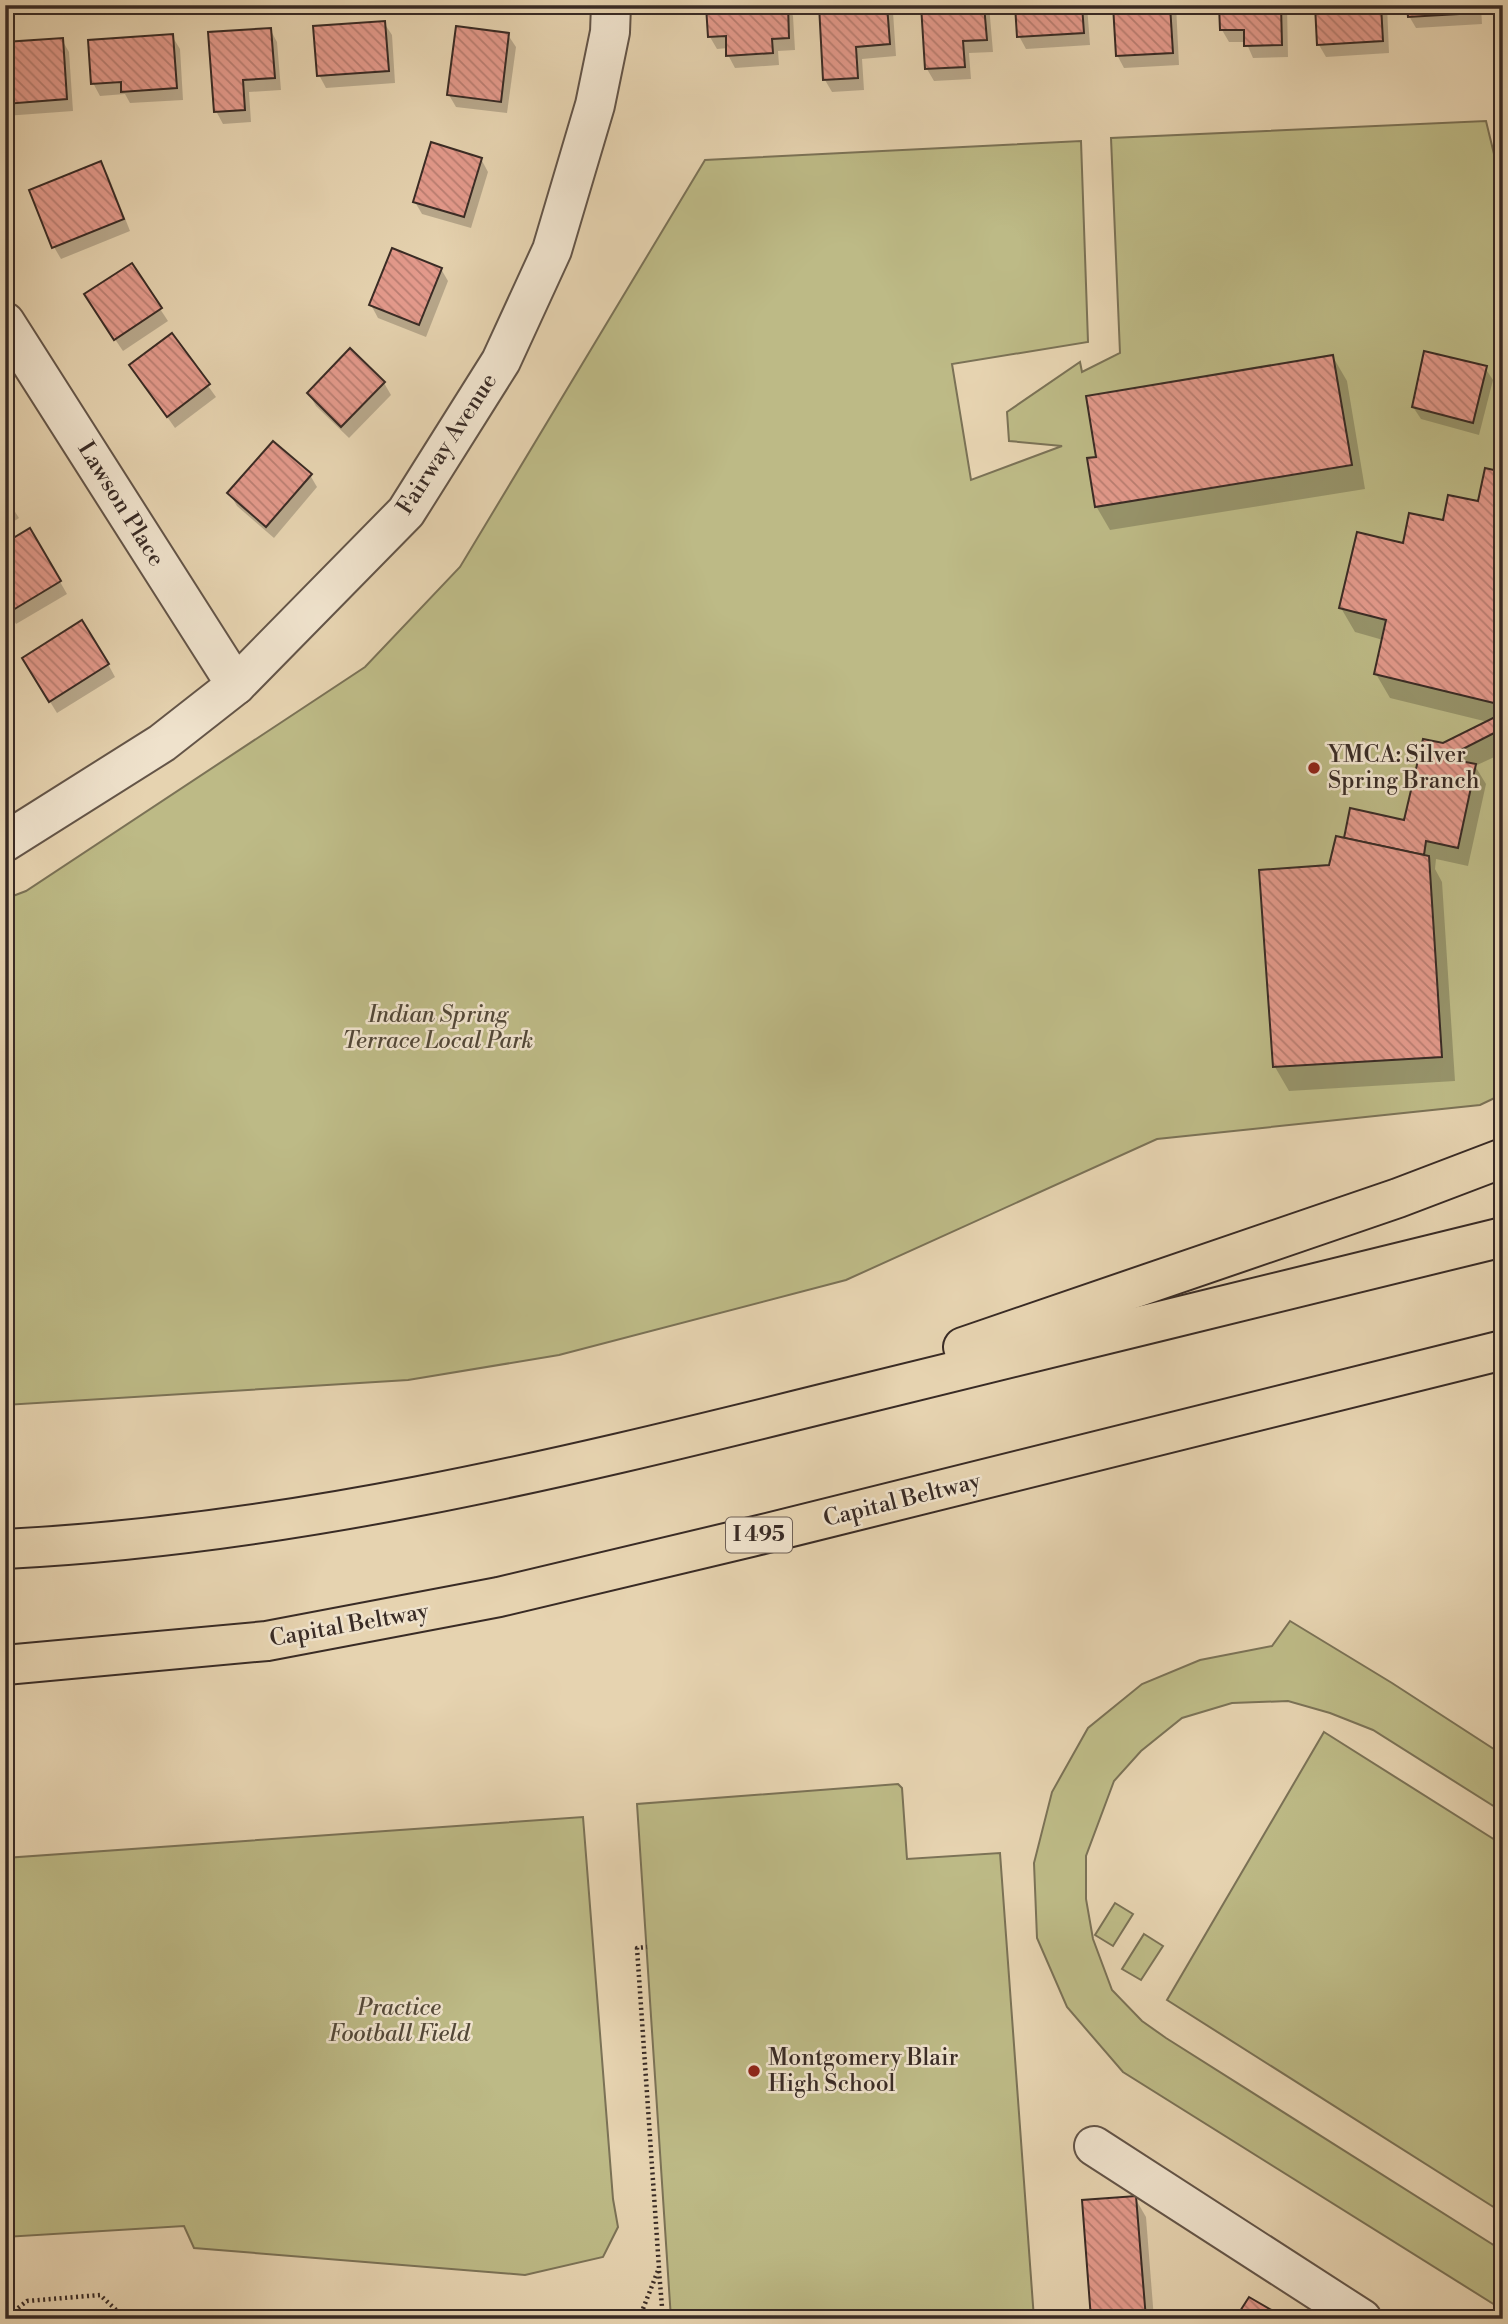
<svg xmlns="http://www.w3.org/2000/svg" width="1508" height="2324" font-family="'Libre Bodoni',serif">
<defs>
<pattern id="building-back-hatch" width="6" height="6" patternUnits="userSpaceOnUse" patternTransform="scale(1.75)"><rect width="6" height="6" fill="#e49a8c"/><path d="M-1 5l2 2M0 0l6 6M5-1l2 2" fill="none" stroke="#ba7e72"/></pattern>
</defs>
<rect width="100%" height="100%" fill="#e6d3b0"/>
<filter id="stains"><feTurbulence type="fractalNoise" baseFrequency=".00286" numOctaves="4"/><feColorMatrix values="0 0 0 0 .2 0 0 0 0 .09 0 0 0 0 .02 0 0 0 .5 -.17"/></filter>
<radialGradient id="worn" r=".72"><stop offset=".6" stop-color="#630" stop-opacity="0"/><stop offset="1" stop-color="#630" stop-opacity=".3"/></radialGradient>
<g fill="#bdba86" stroke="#7b7256" stroke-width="2">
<polygon points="1486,121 1503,191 1503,1094 1480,1105 1157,1139 846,1280 559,1355 408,1380 5,1405 5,899 26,891 365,667 460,567 705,160 1081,141 1088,342 952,364 971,480 1062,446 1009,441 1007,412 1080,362 1082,372 1120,353 1111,138"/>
<polygon points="1290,1621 1392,1683 1503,1755 1503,1812 1373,1730 1330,1713 1288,1701 1232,1703 1182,1718 1141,1751 1114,1781 1086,1856 1086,1899 1093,1939 1112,1990 1142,2021 1166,2038 1503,2251 1503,2310 1123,2072 1067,2007 1037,1938 1034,1863 1052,1792 1088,1728 1142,1684 1200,1660 1272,1646"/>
<polygon points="1324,1732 1503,1845 1503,2213 1167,2000"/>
<polygon points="898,1784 902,1788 907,1859 1000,1853 1034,2319 671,2319 637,1804"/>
<polygon points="583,1817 613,2199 618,2227 603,2257 525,2275 194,2248 184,2226 5,2237 5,1858"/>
<polygon points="1115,1903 1133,1914 1113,1946 1095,1935"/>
<polygon points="1144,1934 1163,1946 1141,1980 1122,1969"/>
</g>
<g fill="#0003">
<polygon points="758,5 787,5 793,16 795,50 778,51 779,65 735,68 728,55 728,48 717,49 710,37 708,8"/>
<polygon points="820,5 888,5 893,12 896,56 862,59 864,90 832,92 825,80"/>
<polygon points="923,5 989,5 993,52 969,53 971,79 934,81 927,69"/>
<polygon points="1016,5 1087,5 1090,45 1026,49 1019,36"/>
<polygon points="1115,5 1176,5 1179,65 1124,68 1117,55"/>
<polygon points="1221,5 1287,5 1288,57 1253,58 1246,42 1229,42 1222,30"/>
<polygon points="1317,5 1387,5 1389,53 1326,57 1319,45"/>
<polygon points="1409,5 1481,5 1482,24 1416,28 1409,16"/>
<polygon points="384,23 392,35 395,83 326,88 319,75"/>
<polygon points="270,29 277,42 281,90 249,92 251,122 223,124 216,111"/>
<polygon points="508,35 516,47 507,113 456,107 449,95"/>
<polygon points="172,36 180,49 183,100 130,103 125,94 100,96 93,83"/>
<polygon points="62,40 69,52 73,111 5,116 5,44"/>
<polygon points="481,159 488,172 471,228 422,214 415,202"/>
<polygon points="101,163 108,175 130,231 61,259 54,247"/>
<polygon points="131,265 168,321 123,351 93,307"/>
<polygon points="441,269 448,281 426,337 378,318 371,305"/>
<polygon points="172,336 216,397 175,428 131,366"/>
<polygon points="1333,357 1347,381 1365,489 1110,530 1096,506 1098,458"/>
<polygon points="1485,368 1493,380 1479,435 1421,419 1413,407"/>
<polygon points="384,383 391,395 349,438 316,406 309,394"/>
<polygon points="310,475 317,487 274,538 237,506 230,494"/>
<polygon points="5,496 19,518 5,527"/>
<polygon points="1479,503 1503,729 1503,753 1475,766 1486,784 1468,866 1436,859 1435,869 1442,882 1455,1081 1289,1091 1275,1067 1348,841 1405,822 1443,745 1488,722 1390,698 1376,674 1383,640 1355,632 1341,608 1405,545"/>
<polygon points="30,530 67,594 16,624 5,605"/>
<polygon points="108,664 115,677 57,713 31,671"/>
<polygon points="1135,2198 1146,2217 1154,2319 1093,2319"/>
</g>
<g fill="url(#building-back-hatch)" stroke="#392b25" stroke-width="2">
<polygon points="788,5 789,38 772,39 773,53 726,56 726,36 708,37 706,6"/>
<polygon points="819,5 887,5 890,44 856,47 858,78 823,80"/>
<polygon points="921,5 984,5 987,40 963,41 965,67 925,69"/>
<polygon points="1015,5 1082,5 1084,33 1017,37"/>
<polygon points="1113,5 1170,5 1173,53 1116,56"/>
<polygon points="1219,5 1281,5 1282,45 1244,46 1244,30 1220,30"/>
<polygon points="1315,5 1381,5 1383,41 1317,45"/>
<polygon points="1407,5 1476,5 1476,13 1408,17"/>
<polygon points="385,21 389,71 317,76 313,26"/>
<polygon points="456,26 509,33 501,102 447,95"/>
<polygon points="271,28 275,78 243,80 245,110 214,112 208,32"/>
<polygon points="173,34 177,88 121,92 121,82 91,84 88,40"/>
<polygon points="63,38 67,99 5,104 5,42"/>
<polygon points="431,142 482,158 464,217 413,202"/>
<polygon points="101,161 124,219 52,248 29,190"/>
<polygon points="392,248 442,268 419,325 369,305"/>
<polygon points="132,263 162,308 114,340 84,294"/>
<polygon points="172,333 210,384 167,417 129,365"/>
<polygon points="350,348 385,382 341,427 307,393"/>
<polygon points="1424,351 1487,366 1473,423 1412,407"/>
<polygon points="1333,355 1352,465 1095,507 1087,458 1096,457 1086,396"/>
<polygon points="273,441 312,474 266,527 227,493"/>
<polygon points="1485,468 1503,472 1503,730 1495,717 1498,704 1374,674 1386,620 1339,608 1357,532 1403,543 1409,513 1443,520 1448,495 1478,501"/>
<polygon points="30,528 61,581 8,613 5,608 5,543"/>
<polygon points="82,620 109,664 49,702 22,658"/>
<polygon points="1495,717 1502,729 1445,758 1476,764 1458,848 1426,841 1424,855 1344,838 1350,808 1404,820 1423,739 1443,743"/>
<polygon points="1336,836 1429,856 1442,1057 1273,1067 1259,870 1329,865"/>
<polygon points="1136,2196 1146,2319 1091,2319 1082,2200"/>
<polygon points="1249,2297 1287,2319 1235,2319"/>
<polygon points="104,2314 105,2319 32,2318"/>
</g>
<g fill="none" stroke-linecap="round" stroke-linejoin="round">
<defs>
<g id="minor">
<polyline points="5,322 236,685"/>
<polyline points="5,842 162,743 236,685 406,512 501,361 552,250 595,105 610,32 611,5"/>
<polyline points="1094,2146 1362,2319"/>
</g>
<g id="highway">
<polyline points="963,1347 1398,1198 1503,1158"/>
<path d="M5,1549c280,-14 547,-78 817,-145 227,-56 454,-111 681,-167"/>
<polyline points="5,1665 267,1641 499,1597 751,1537 1503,1350"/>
</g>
</defs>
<use href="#minor" stroke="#645548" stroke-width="42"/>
<use href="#highway" stroke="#392b25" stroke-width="42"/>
<g stroke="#392b25" stroke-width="4.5" stroke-dasharray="2 3.5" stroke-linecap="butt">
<polyline points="659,2271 663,2319"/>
<polyline points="5,2318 27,2301 100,2295 126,2319"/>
<polyline points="639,2319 659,2268 637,1948 647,1947"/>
</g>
<use href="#minor" stroke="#efe2cc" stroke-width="38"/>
<use href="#highway" stroke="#e6d3b0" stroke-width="38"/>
</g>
<g fill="#8f2418" stroke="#efe2cc" stroke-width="2.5">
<circle cx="1314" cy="768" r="7"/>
<circle cx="754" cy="2071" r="7"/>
</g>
<g text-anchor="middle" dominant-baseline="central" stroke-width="5" stroke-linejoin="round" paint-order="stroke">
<rect fill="#efe2cc" stroke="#706257" stroke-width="2" x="726" y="1517.5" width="66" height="35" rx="5"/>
<g font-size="21" font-weight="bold" fill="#392b25">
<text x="759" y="1535">I 495</text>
</g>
<g font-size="23" fill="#392b25" stroke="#efe2cc">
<text transform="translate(447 444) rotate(-57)">Fairway Avenue</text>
<text transform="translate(121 504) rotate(58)">Lawson Place</text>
<text transform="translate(902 1500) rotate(-14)">Capital Beltway</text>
<text transform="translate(349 1625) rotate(-10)">Capital Beltway</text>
</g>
<g font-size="23" fill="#392b25" stroke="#efe2cc" text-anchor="start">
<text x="1328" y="755">YMCA: Silver<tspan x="1328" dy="26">Spring Branch</tspan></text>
<text x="768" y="2058">Montgomery Blair<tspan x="768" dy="26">High School</tspan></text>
</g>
<g font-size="23" font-style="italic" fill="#534838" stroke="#efe2cc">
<text x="438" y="1015">Indian Spring<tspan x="438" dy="26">Terrace Local Park</tspan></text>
<text x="399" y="2008">Practice<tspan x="399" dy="26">Football Field</tspan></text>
</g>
</g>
<rect width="1508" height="2324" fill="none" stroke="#e6d3b0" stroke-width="28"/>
<rect x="7" y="7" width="1494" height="2310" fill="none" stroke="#392b25" stroke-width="3.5"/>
<rect x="14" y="14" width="1480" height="2296" fill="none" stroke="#392b25" stroke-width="2"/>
<rect width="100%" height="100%" filter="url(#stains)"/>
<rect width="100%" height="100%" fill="url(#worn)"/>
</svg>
